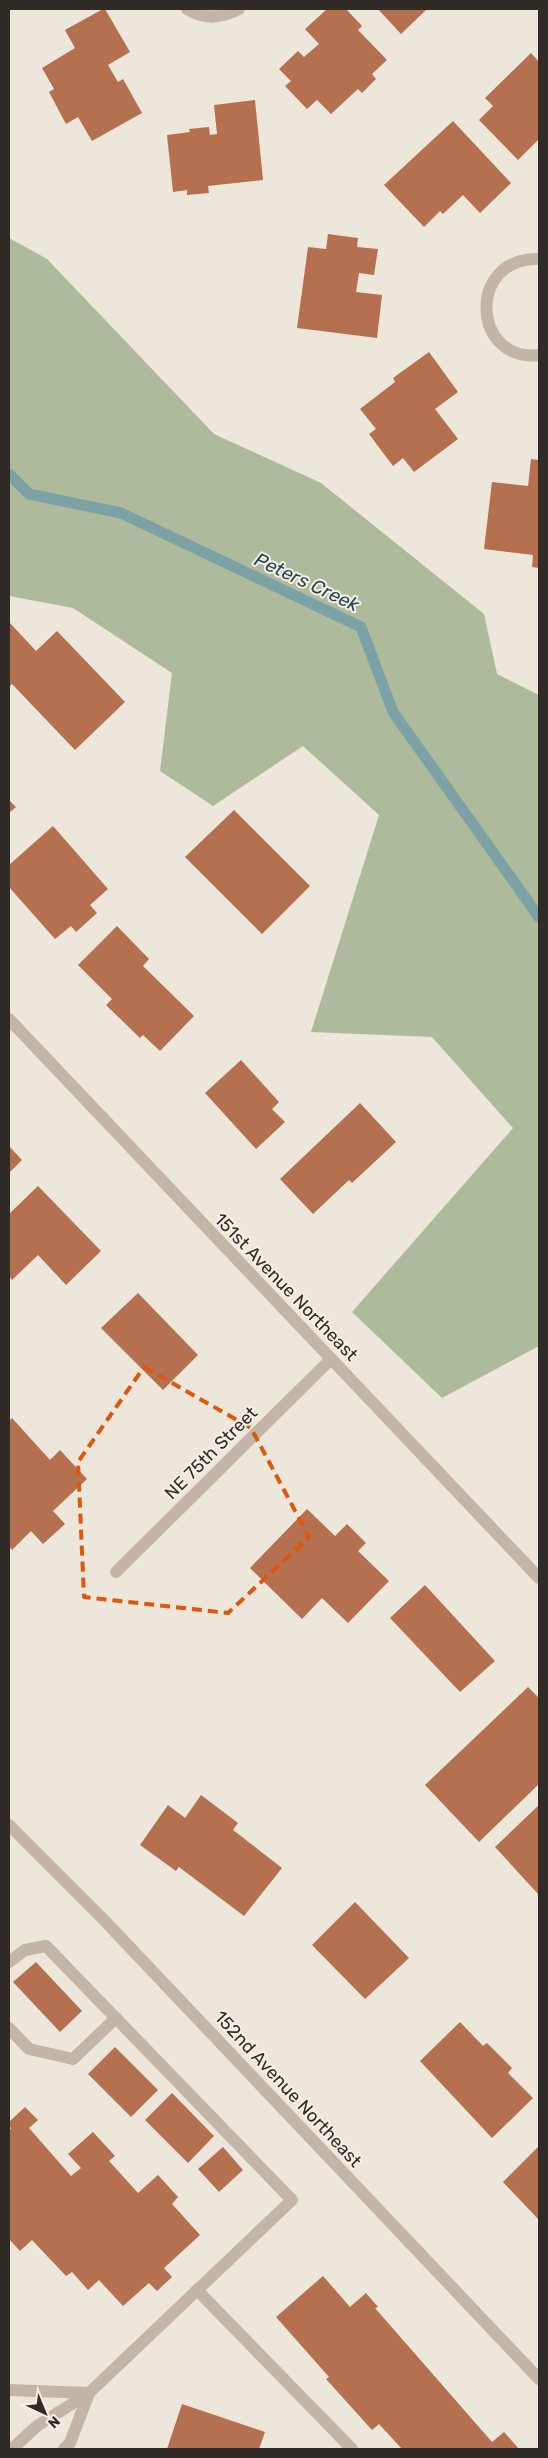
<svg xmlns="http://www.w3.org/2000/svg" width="548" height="2458" font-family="Rubik,sans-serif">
<rect width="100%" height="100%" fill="#ede6da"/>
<polygon fill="#aeba9c" points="9,238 47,259 214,434 321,483 484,614 497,674 539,695 539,1346 442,1398 352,1312 513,1128 432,1037 311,1032 379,815 303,746 213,806 160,771 172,673 73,608 9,596"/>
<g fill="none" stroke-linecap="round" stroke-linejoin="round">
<polyline stroke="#7da2a6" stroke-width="11" points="9,474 29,494 121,513 361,627 393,712 539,917"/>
</g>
<g fill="#b57050">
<polygon points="103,9 105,9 130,52 108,65 118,82 123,79 142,113 92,141 78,117 66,124 49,92 54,89 42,68 75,48 65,30"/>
<polygon points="327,9 346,9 362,26 358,30 387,60 372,74 376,79 362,93 358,89 331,114 317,100 307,109 285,86 291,81 279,69 298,51 304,57 319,44 305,29"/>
<polygon points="378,9 427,9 401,34"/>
<polygon points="531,53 539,62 539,139 518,160 479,120 493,106 485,98"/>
<polygon points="255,100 263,180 208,186 209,193 187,195 187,190 173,192 167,135 190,132 189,129 209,127 210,135 217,134 214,105"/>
<polygon points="453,121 511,183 480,213 463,195 443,214 440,211 424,227 384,185"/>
<polygon points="328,234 358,238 357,247 378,249 374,275 359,273 356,292 382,295 377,338 297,328 308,247 326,249"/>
<polygon points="429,352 458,392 435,409 458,439 414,472 403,458 393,466 369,434 376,429 360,409 395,382 393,378"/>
<polygon points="531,459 539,460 539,568 532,567 533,555 484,549 492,482 528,486"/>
<polygon points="9,622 36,651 57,631 125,702 75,750 12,684 9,687"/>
<polygon points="9,800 16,807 9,813"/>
<polygon points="234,810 310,886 262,934 185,857"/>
<polygon points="53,826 108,889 90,905 97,913 76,932 71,926 55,939 9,887 9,865"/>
<polygon points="117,926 149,959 143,966 194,1016 160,1051 143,1035 140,1038 106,1005 112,999 78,965"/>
<polygon points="241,1060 279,1102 272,1109 285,1122 256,1149 205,1093"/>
<polygon points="360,1103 396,1142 352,1183 349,1180 313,1214 280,1179"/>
<polygon points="9,1146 22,1160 9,1173"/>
<polygon points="38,1186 101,1251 66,1285 38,1255 12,1280 9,1276 9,1214"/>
<polygon points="138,1293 198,1355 163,1390 101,1328"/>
<polygon points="12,1418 50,1460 60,1450 87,1479 53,1511 65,1524 43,1544 31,1531 12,1550 9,1546 9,1421"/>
<polygon points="307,1509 335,1536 347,1524 366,1543 358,1551 389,1581 348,1623 322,1598 302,1619 250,1568"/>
<polygon points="425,1585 495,1661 460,1692 390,1618"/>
<polygon points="528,1687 539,1698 539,1784 479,1842 425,1785"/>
<polygon points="201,1795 238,1823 233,1830 282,1868 244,1916 179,1867 176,1871 140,1845 168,1805 185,1818"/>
<polygon points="539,1805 539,1895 495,1847"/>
<polygon points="355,1902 409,1958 365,1999 312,1945"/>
<polygon points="36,1962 82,2011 60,2032 13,1982"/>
<polygon points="460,2022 483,2046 487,2043 512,2068 508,2073 533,2098 492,2138 420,2061"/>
<polygon points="115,2047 158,2090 131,2117 88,2074"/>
<polygon points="172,2093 214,2136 188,2163 145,2120"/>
<polygon points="25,2107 38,2120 29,2128 71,2176 81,2168 68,2154 93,2132 115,2156 109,2161 138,2193 158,2175 178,2197 172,2204 200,2235 164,2268 172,2277 157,2291 149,2283 123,2306 99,2280 88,2290 72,2272 66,2276 32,2240 20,2251 9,2239 9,2131 11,2129 9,2122"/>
<polygon points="539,2146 539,2220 503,2182"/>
<polygon points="223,2147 243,2170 219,2192 198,2169"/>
<polygon points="323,2276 350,2307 366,2293 378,2307 375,2308 492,2442 504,2432 519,2449 402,2449 379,2424 372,2430 326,2379 329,2377 276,2317"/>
<polygon points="182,2404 265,2432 259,2449 167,2449"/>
</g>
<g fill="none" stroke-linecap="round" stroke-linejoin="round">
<g stroke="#c3b6a8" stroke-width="12">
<polyline points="9,1962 25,1950 46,1946 292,2200 89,2393 37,2426 12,2449"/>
<polyline points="9,2028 29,2049 73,2059 116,2018"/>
<polyline points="197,2290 352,2449"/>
<polyline points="9,2390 89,2393"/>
<polyline points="64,2449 70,2443 89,2393"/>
</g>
<g stroke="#c3b6a8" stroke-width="12">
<path d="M187,9c17,11 35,9 52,0"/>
<path d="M539,259c-73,-2 -67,104 0,96"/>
<polyline points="9,1019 539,1578"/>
<polyline points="116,1572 331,1359"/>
<polyline points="9,1825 103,1919 539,2379"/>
</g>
</g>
<path fill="none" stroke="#df570d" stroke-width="4" stroke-dasharray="10 6" stroke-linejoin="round" d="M144,1367l107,61 58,109 -81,76 -144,-16 -6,-135z"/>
<g text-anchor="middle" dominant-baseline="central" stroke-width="4" stroke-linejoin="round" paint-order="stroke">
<g font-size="18" fill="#312b27" stroke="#f6efe6">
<text transform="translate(286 1287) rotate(46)">151st Avenue Northeast</text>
<text transform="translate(211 1453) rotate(-45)">NE 75th Street</text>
<text transform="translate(288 2089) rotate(47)">152nd Avenue Northeast</text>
</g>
<g font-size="19" font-style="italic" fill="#22474d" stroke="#f6efe6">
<text transform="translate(307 582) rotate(25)">Peters Creek</text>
</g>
</g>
<rect width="548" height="2458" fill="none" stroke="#312b27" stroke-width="20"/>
<g transform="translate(45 2413) rotate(136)" stroke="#f6efe6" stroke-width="4" paint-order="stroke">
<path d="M0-4L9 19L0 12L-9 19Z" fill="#312b27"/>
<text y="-8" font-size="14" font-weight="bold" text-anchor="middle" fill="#312b27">N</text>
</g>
</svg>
